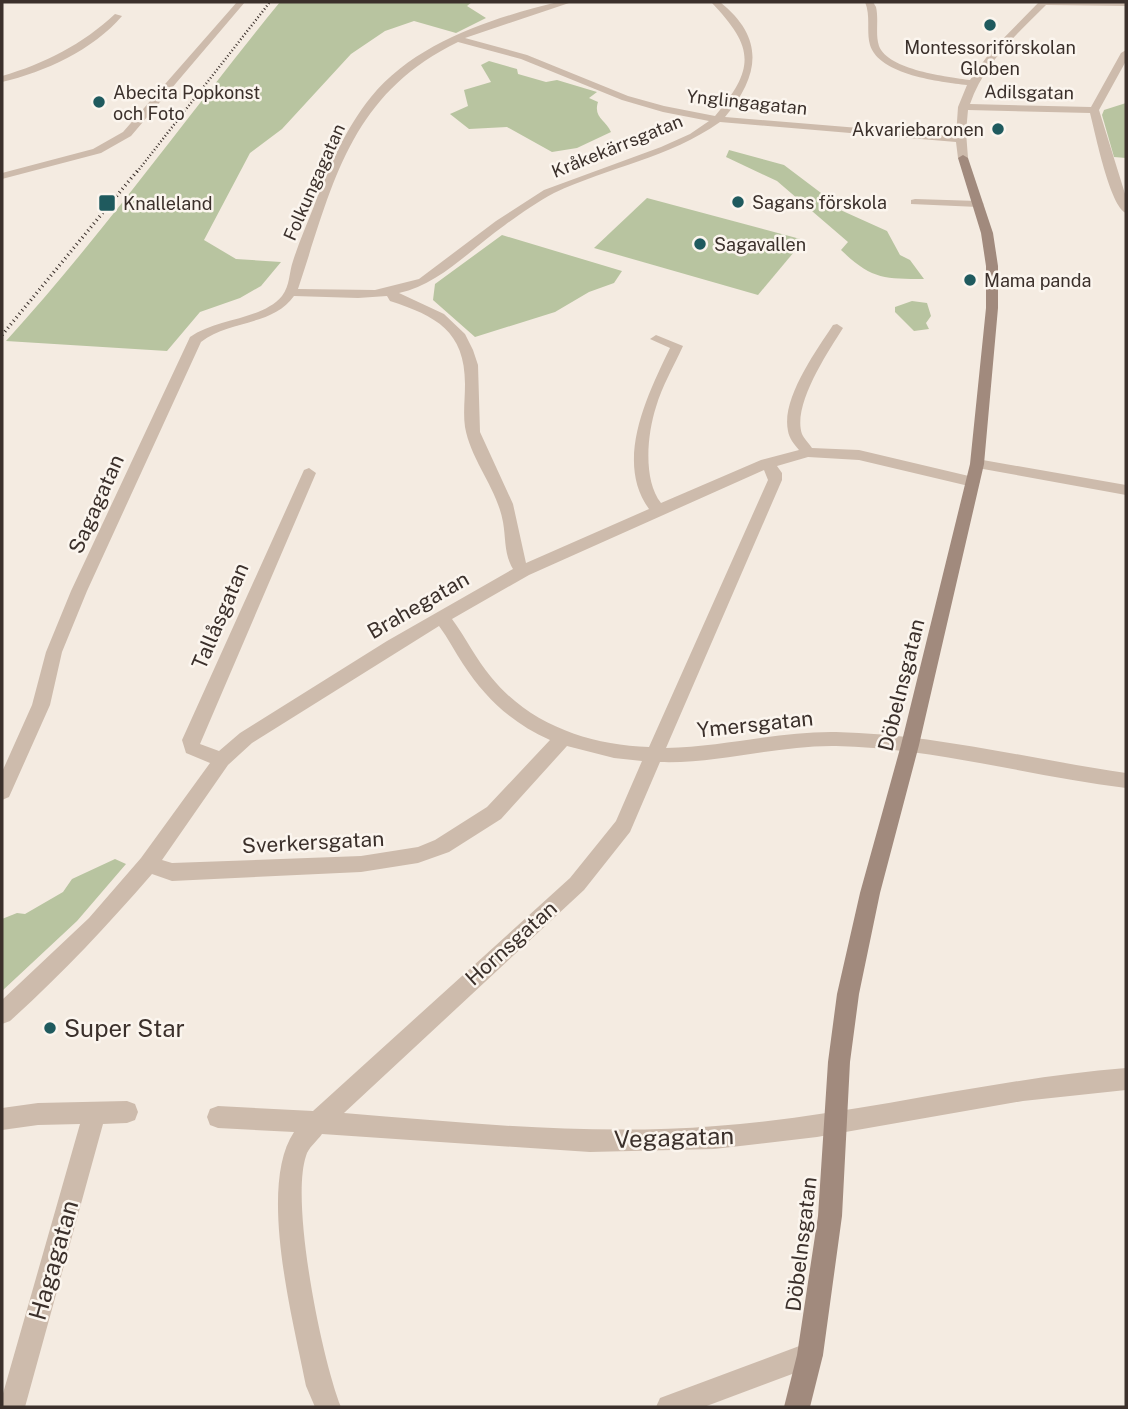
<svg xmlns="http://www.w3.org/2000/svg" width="1128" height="1409" font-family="'Public Sans',sans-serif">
<rect width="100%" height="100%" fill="#f4ebe1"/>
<g fill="#b8c4a0">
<path d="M280,2h192l-5,4 19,12 -30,15 -42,-12 -29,10 -34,23 -69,75 -32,24 -46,87 32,19 45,3 -20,24 -21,12 -40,14 -33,39 -161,-10c98,-108 182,-226 274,-339z"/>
<path d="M489,61l28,8 1,5 28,8 11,-2 40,12 -8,6 9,4c-5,16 8,18 13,30l-34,16 -25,4 -45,-25 -38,2 -19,-15 18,-8 -4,-16 27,-8 -10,-17z"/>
<polygon points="1126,103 1126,158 1114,157 1102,115 1104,110"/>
<path d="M729,150l55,15 45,34 7,9 51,23 13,24 10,5 14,19c-40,0 -53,0 -83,-29l7,-8 -71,-61 -51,-24z"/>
<polygon points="647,198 804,240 758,295 594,248"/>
<polygon points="502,235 622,271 614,283 589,292 555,312 475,337 433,300 435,284"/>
<polygon points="912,301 927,303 931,316 926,323 929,329 914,331 895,312 895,307"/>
<polygon points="115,859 126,864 77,921 2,991 2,919 17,913 25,914 63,892 72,879"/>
</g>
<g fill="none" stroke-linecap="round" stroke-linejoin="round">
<g fill="#cdbbac" fill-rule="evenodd">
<polygon points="237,2 245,2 131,136 101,153 2,179 2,173 93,149 123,132"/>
<path d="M558,2h14l-107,36 62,17 101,41 36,10 51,10c42,-49 38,-70 -4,-114h9c45,36 40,73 5,115l231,19 2,-29 9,-22c-26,-3 -88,-10 -97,-40 -4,-14 1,-29 -5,-43h8l3,5c3,13 -1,27 3,39 9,24 69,31 91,34l21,-29 48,-49h87v4l-80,-1c-30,30 -62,58 -76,99l121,3 30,-54 5,-3v11l-27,49 27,87v16c-16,-6 -31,-81 -36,-100l-122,-3 -2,22 2,26 -5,3 -5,-3 -2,-16 -236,-20c-51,36 -111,45 -166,71 -17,9 -34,21 -49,32 -34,24 -65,59 -106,68l45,21 21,20 8,16 5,15 2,67 33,72 13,59 123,-54c-35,-48 -1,-115 21,-161l-20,-9 6,-4 27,11c-9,20 -21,40 -27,61 -9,28 -13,73 5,96l100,-43 38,-10c-5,-6 -10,-12 -11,-19 -7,-32 28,-80 45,-106l4,-1 6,4c-15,24 -51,77 -41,106 2,5 7,9 10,14l47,2 114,27 7,5 -7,5 -114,-27 -51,-3 -31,9 5,7v7l-116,268c58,-1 114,-17 170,-16 97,2 194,27 290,41v15c-96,-12 -193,-40 -290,-42 -59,-1 -117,18 -176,16l-30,70 -46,58 -240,223c123,10 248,23 372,13 138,-10 272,-47 410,-58v22l-103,11 -206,36 -103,12 -124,3 -268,-18c-5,7 -14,14 -16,22 -16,47 16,204 35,251h-26l-9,-21c-12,-63 -49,-199 -12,-254l-76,-4 -8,-3 -3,-8 3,-8 8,-3 95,5 257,-233 46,-57 26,-60 -28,-3 -47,-12 -66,73 -52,33 -31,11 -57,9 -189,9 -20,-7c-45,52 -91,101 -142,147l-8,3v-24l87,-82 52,-60 69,-95 -24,-10 -4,-13 122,-270 5,-2 7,5 -116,271 19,7 21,-18 147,-92 126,-72c-9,-15 -7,-30 -10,-47 -6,-34 -32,-61 -38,-95 -2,-14 0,-28 0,-43 0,-53 -29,-68 -75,-83l-3,-5 -29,2 -64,-2c-21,30 -65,24 -93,46l-114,249 -25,61 -12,53 -41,92 -7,3v-28l30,-67 14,-53 25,-61 119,-254c27,-19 72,-17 92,-41 8,-10 7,-24 11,-35 6,-19 14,-37 21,-55 15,-38 31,-77 57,-109 45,-55 121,-79 187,-95zM458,42l63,17 101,41 41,12 46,9 -19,13 -29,13 -117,43 -48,31 -77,58 -44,11 -77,-1c35,-105 51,-194 160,-247zM764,470l4,10 -119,267c-60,-2 -119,-22 -158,-70 -15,-18 -25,-39 -39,-58l77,-44zM439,626c9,12 16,26 24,38 23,35 49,59 87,76l-63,67 -52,33 -17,7 -57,9 -189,7 -10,-3 66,-95 24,-22z"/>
<path d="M115,14l7,2c-29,34 -77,56 -120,66v-6c42,-12 81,-32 113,-62z"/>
<polygon points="915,199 978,201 984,204 978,207 911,204 911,200"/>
<polygon points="977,459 1126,485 1126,495 972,467 970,464"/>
<polygon points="127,1101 135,1104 138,1112 135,1120 127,1123 103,1124 25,1407 2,1407 2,1397 80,1124 38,1125 2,1130 2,1108 38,1103"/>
<polygon points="810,1342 819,1346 823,1355 819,1364 704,1407 656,1407 660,1398"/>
</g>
<polygon fill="#a18a7d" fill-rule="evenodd" points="963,155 968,158 993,233 998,266 998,308 984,464 919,745 880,893 859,994 850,1062 842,1216 823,1355 810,1407 784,1407 797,1355 818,1216 828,1062 837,994 860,893 901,745 970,464 986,308 986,266 981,233 958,158"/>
<polyline stroke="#3b302b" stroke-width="2.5" stroke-dasharray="1 2.5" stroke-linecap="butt" points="137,172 270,2"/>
<polyline stroke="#3b302b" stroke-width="3.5" stroke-dasharray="1 3.5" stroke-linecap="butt" points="2,335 138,170"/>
</g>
<g fill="#1f5a5e" stroke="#fbf5ee" stroke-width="2.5">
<circle cx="990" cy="25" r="7"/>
<circle cx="99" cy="102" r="7"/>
<circle cx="998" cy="129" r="7"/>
<circle cx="738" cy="202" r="7"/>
<rect x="98" y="194" width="18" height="18" rx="3.5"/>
<circle cx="700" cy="244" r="7"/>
<circle cx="970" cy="280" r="7"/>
<circle cx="50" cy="1028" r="7"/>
</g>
<g text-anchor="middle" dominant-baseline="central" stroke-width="5" stroke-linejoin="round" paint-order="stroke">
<g font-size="18" fill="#3b302b" stroke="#fbf5ee" text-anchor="start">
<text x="990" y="47" text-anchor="middle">Montessoriförskolan<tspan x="990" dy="21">Globen</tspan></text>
<text x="113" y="92">Abecita Popkonst<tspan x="113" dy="21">och Foto</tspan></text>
<text x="984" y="129" text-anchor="end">Akvariebaronen</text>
<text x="752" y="202">Sagans förskola</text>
<text x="123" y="203">Knalleland</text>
<text x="714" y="244">Sagavallen</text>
<text x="984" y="280">Mama panda</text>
</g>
<g font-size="18" fill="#3b302b" stroke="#fbf5ee">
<text transform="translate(1029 92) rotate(1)">Adilsgatan</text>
<text transform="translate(747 102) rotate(6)">Ynglingagatan</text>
<text transform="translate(617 146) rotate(-22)">Kråkekärrsgatan</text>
<text transform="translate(314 182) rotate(-66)">Folkungagatan</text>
</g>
<g font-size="21" fill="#3b302b" stroke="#fbf5ee">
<text transform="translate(96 504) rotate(-66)">Sagagatan</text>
<text transform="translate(418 605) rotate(-30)">Brahegatan</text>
<text transform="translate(220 616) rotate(-67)">Tallåsgatan</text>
<text transform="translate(901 685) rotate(-76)">Döbelnsgatan</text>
<text transform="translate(755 724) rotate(-6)">Ymersgatan</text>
<text transform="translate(313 842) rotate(-3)">Sverkersgatan</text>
<text transform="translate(511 943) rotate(-42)">Hornsgatan</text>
<text transform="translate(801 1244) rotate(-83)">Döbelnsgatan</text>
</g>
<g font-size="24" fill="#3b302b" stroke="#fbf5ee" text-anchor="start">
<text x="64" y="1028">Super Star</text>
</g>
<g font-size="24" fill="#3b302b" stroke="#fbf5ee">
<text transform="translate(674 1137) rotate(-2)">Vegagatan</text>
<text transform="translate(53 1260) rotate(-74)">Hagagatan</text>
</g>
</g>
<rect width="1128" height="1409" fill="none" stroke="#3b302b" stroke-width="7"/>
</svg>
